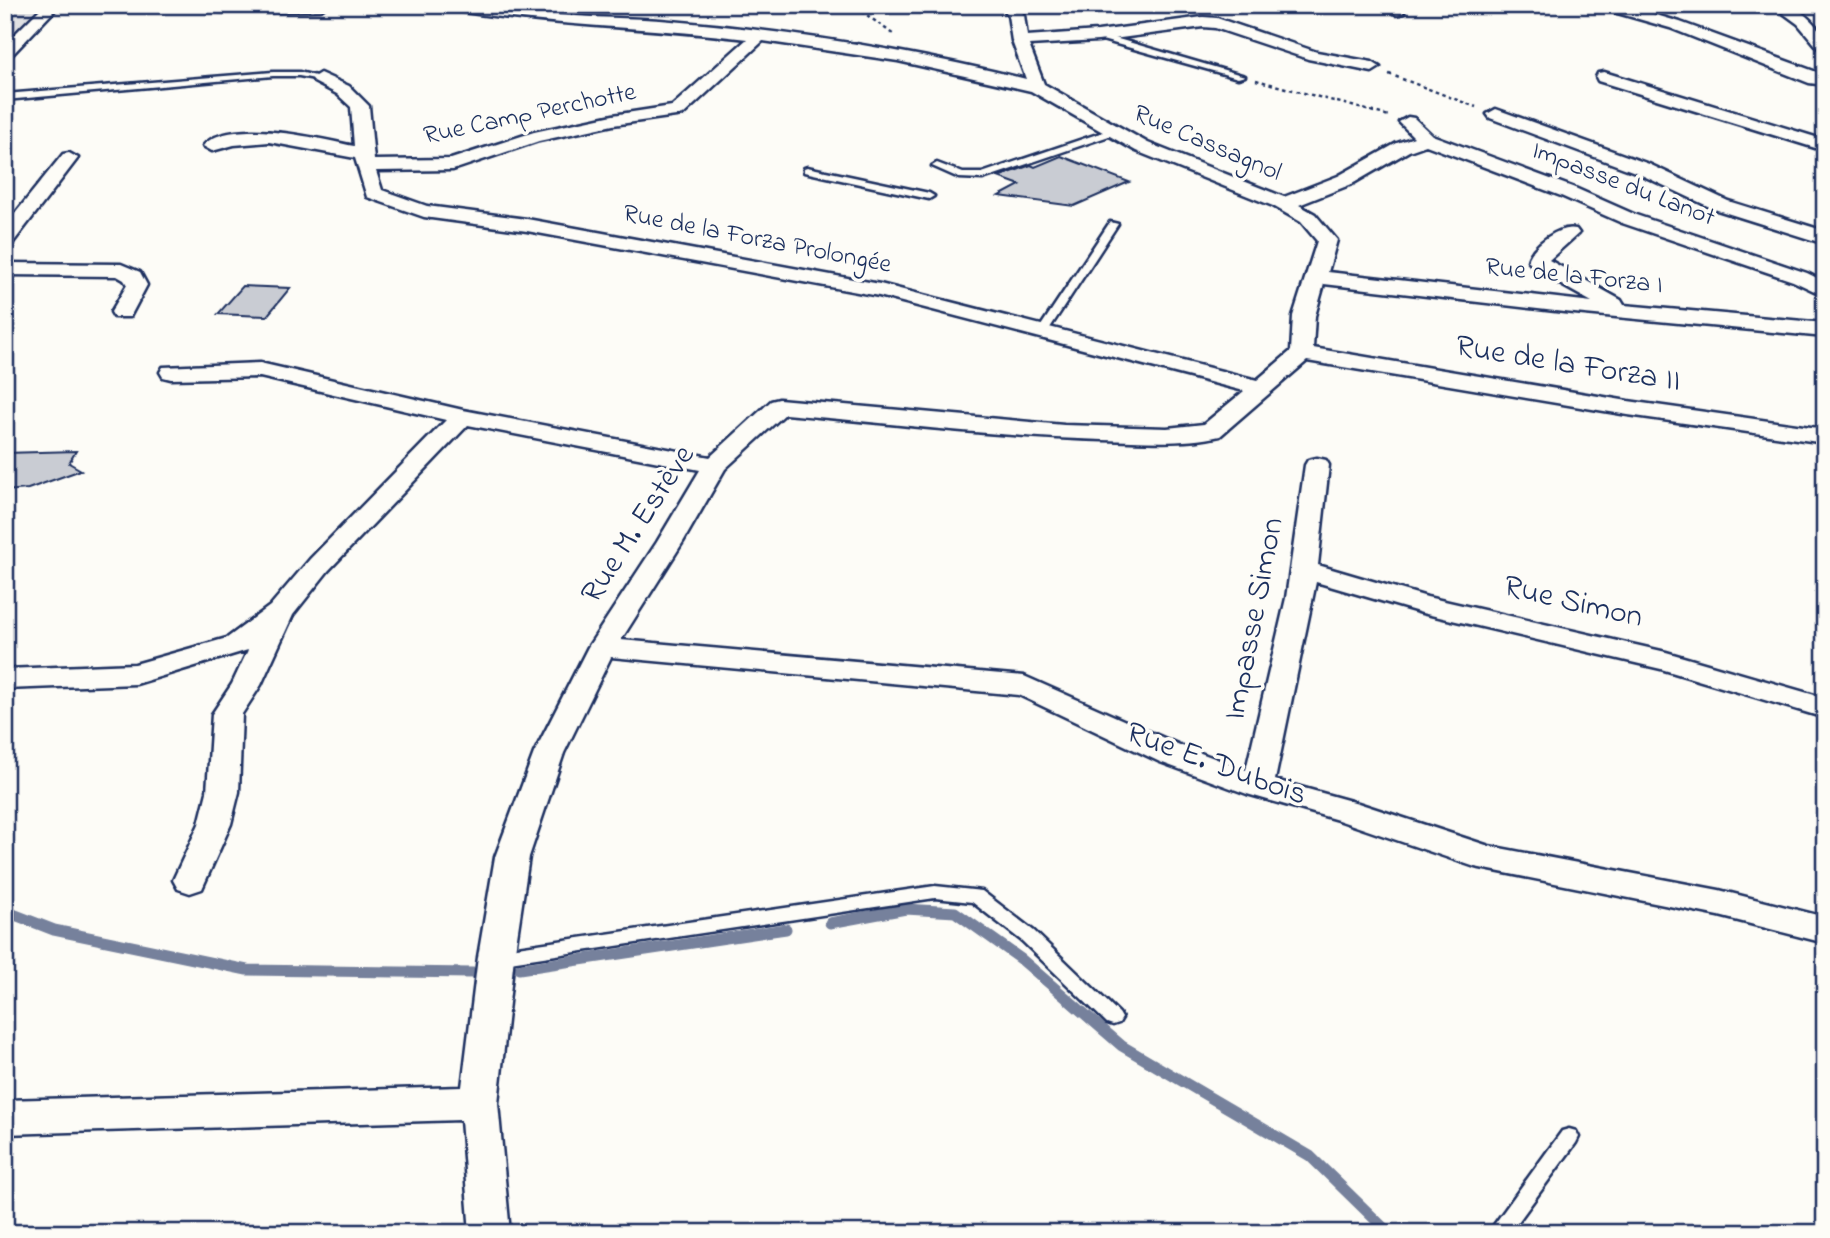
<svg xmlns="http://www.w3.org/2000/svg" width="1830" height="1238" font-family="'Indie Flower',sans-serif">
<rect width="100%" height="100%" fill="#fdfcf7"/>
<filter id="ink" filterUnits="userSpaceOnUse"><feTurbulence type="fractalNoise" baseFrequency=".0143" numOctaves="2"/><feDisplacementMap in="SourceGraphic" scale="14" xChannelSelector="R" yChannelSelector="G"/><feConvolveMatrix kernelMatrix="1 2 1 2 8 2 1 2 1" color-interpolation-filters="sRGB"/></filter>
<g filter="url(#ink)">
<polygon fill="#e0e1e3" stroke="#7e88a0" stroke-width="2" points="5,5 45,5 5,43"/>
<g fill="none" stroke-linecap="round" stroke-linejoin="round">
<g stroke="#76819c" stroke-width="11">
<polyline points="5,911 54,930 247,970 473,973"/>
<polyline points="830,923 906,909 955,912 1021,959 1122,1046 1310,1156 1389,1233"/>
<polyline points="519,969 786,929"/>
</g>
</g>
<g fill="#c9ccd3" stroke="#1b2f5e" stroke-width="2">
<polygon points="1061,156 1129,182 1074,206 999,196 1020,185 998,177 1031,165 1035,167"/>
<polygon points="243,286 290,288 267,316 218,314"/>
<polygon points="76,451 69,463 81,470 28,489 5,491 5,453"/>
</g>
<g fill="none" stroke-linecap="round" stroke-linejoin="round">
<defs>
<g id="service">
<polygon points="1383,5 1393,5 1404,13 1397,15"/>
<polygon points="1095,34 1101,34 1245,76 1238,78 1095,38"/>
<polygon points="273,72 299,72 324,78 320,80 299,76 273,76 5,100 5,94"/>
<polygon points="1112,129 1115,130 1115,134 983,179 959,178 932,166 937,163 963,173 982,173"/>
<polygon points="807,167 929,193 934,196 929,199 804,172 804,168"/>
<polygon points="1110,222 1118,224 1046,334 1038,334 1037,332"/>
<polygon points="935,886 982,891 1034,931 1119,1013 1122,1018 1119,1023 1113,1025 1107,1023 1022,941 972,902 935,898 497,964 491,962 488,957 491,952 497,950"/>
<polygon points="1569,1129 1576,1131 1579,1137 1576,1143 1510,1233 1488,1233 1562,1131"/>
</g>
<g id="minor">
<polygon points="47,5 55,10 52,13 11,56 5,58 5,44 42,7"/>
<path d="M194,5h134l-7,5c-24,0 -112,8 -127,-5z"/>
<path d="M444,5c44,0 87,9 131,11 29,2 57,2 85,4 123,10 246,29 366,59l-14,-38 -4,-26 -7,-10h15l8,10 3,21 71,-5 105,-14 14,1 100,34 55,10 8,5 -8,5 -64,-13 -93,-31 -12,-1 -105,14 -69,4 15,39 104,59 136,54 54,-21 59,-33 17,-6 -15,-15 9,-5 6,1 18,17 143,53 61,27 171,58 18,9v14l-32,-15 -171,-58 -61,-27 -135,-51 -17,6 -57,33 -53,21 16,9 22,26 -9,32 264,30 -54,-30 -10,-11c4,-16 31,-36 48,-32l3,4 -30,27 72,40 3,5 201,18v14l-261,-25 -240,-28 -9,32 -2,32 315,53 197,28v14l-197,-28 -321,-54 -87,75c-38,9 -79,5 -117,4 -106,-3 -213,-17 -318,-26l-60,55 -42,73 -62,98 403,36 158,70 64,24 40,-172 19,-133 3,-5 9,-2 9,2 3,5 -11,100 109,32 239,55 159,46v20l-164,-49 -239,-56 -106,-31 -41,198 83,23 131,43 230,44 106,27v26l-106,-27 -244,-49 -137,-47 -91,-26 -87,-32 -141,-67 -408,-38 -47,96 -35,104 -15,100 -16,146 12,130h-40l-9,-113 -456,14v-34l457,-13 16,-130 17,-100 39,-104 54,-106 69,-105 43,-72 -232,-45 -140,146 -35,44 -32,70 -19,29 -3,78 -8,32 -29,65 -12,4 -12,-4 -5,-9 26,-56 8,-32 5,-78 20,-30 16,-34 -112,34 -131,5v-20l130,-5 92,-26 43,-32 40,-47 136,-139 -186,-43 -89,2 -8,-2 -3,-5 3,-5 97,-4 203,47 247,47 61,-56 8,-2 285,26 103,3 37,-4 40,-33 -365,-95 -352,-65 -103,-14 -57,-20 -12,-39 -86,-16 -35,3 -22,6 -9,-5c25,-30 118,-7 151,0l-3,-39 -14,-13 -23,-12 -2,-4 8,-5 29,13 20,20 5,54 77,-1 83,-27 79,-17 59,-9 75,-67c-99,-12 -198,-13 -296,-29zM763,41l135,20 133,30 105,60 137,55 28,16 16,19 -24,75 -2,35 -34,29 -377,-96 -353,-65 -100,-13 -45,-16 -6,-19 77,-1 86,-29 74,-16 70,-10z"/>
<polygon points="1598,5 1622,5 1680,22 1825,75 1825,85 1809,83 1670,28 1600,8"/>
<path d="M1772,5c28,0 35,11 53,31v15l-6,-2 -21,-25z"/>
<polygon points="1604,72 1825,140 1825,151 1598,81 1596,77 1598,73"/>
<polygon points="1496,109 1649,164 1728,201 1825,231 1825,244 1714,209 1635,172 1490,118 1487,114"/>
<polygon points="69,153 78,158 12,244 5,246 5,226 63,154"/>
<polygon points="5,263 121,264 140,272 147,285 130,317 114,317 111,312 127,285 124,280 117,276 5,275"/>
</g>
</defs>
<use href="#service" stroke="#1b2f5e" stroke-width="5"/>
<use href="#minor" stroke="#1b2f5e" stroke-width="5"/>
<g stroke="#1b2f5e" stroke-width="2.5" stroke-dasharray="3.5 3.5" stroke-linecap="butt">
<polyline points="856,7 894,35"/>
<polyline points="1389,74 1476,107"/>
<polyline points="1256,80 1389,116"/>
</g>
<use href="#service" fill="#fdfcf7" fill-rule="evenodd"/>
<use href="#minor" fill="#fdfcf7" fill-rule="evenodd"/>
</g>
</g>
<g text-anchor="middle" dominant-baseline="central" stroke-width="7" stroke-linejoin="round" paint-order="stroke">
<g font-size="26" fill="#1b2f5e" stroke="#fdfcf7">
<text transform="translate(530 115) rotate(-12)">Rue Camp Perchotte</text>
<text transform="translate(1207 144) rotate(23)">Rue Cassagnol</text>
<text transform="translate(1623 185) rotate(21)">Impasse du Lanot</text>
<text transform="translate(757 240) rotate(11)">Rue de la Forza Prolongée</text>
<text transform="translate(1574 277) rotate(6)">Rue de la Forza I</text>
</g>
<g font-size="32" fill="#1b2f5e" stroke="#fdfcf7">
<text transform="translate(1568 365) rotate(9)">Rue de la Forza II</text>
<text transform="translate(639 525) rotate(-57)">Rue M. Estève</text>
<text transform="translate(1573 603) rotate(13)">Rue Simon</text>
<text transform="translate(1255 619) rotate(-79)">Impasse Simon</text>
<text transform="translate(1216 765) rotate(20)">Rue E. Dubois</text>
</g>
</g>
<rect width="1830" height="1238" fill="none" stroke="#fdfcf7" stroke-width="28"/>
<rect x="14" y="14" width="1802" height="1210" fill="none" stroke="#1b2f5e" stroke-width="2.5" filter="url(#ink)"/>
</svg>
